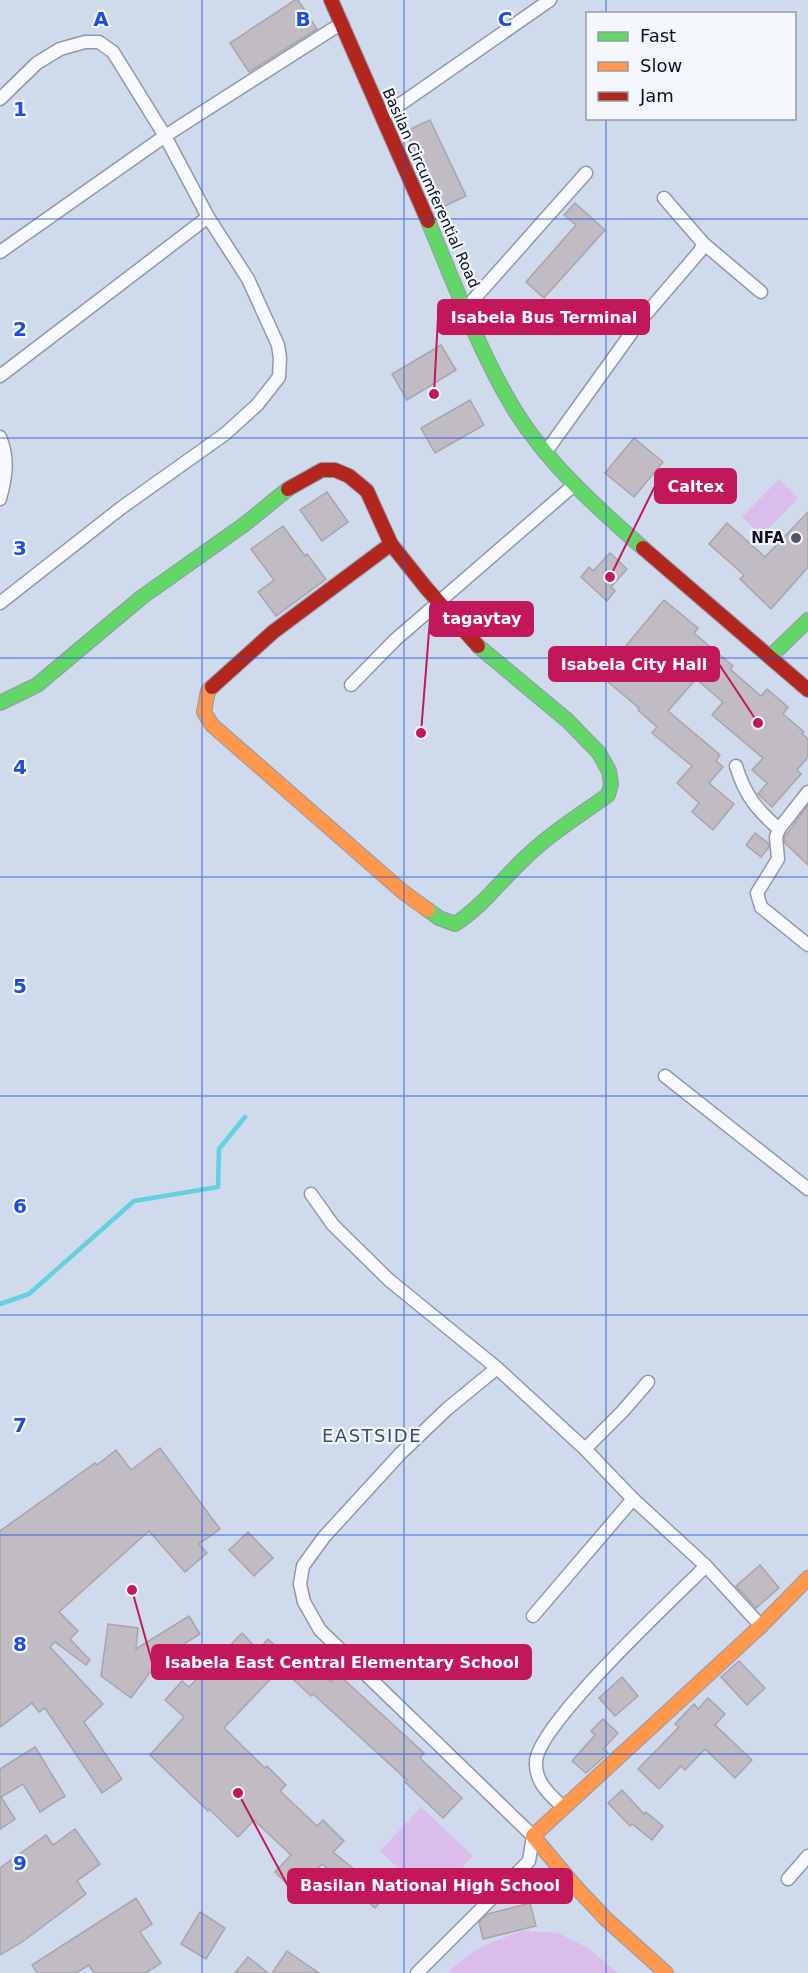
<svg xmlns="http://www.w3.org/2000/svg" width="808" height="1973" font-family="'DejaVu Sans',sans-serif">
<rect width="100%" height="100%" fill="#cfdaed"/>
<g fill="#dbbdec">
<polygon points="779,479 798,498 762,536 742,517"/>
<polygon points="421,1807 473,1856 432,1900 380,1851"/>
<path d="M523,1931l35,2 30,15 30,25h-170c21,-23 46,-33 75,-42z"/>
</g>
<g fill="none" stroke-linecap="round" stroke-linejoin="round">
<polyline stroke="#65d0de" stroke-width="4.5" points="0,1304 29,1294 134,1201 218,1187 219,1149 245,1117"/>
</g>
<g fill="#c1bbc3" stroke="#a8a4ac" stroke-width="1.5">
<polygon points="295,0 298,0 317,29 249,72 230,43"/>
<polygon points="430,120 466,196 441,208 406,131"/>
<polygon points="575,203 605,230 544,298 526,282 576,225 564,215"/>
<polygon points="441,345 456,370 407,400 392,374"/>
<polygon points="470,400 484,425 435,453 421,428"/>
<polygon points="634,438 663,462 634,497 605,473"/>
<polygon points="327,492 348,522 322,541 300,510"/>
<polygon points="808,512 808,567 771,609 740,579 744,575 709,544 727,523 765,557"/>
<polygon points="283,526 305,556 307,554 326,579 276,616 258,592 274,580 251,549"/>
<polygon points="610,553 627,569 611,587 615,591 607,601 581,577 589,567 593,571"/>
<polygon points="664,600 698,628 694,633 733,666 730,669 761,696 767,689 788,707 783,714 804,732 802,734 808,739 808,757 797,770 801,774 772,807 758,794 767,783 752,770 763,758 712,715 723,702 696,679 668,711 720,755 716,761 723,767 709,783 734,804 713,830 692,812 699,803 677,783 692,766 652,733 657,727 638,710 639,708 601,676"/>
<polygon points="808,805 808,865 785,843 784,838"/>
<polygon points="755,833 768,843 769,847 761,857 746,845"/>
<polygon points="160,1448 220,1529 199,1544 207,1553 185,1572 149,1531 59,1612 78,1631 70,1639 90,1660 86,1665 55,1642 50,1647 103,1704 84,1722 122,1779 102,1793 45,1708 39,1712 32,1703 0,1727 0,1531 95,1463 97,1465 116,1450 131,1470"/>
<polygon points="248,1532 273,1558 254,1576 229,1550"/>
<polygon points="760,1565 779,1588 756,1608 736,1586"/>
<polygon points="189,1616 200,1634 160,1659 131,1698 101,1676 108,1624 138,1628 136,1649"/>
<polygon points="242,1633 258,1650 268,1639 299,1668 306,1660 331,1682 338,1674 424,1753 420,1758 462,1798 443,1818 405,1782 407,1780 313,1694 311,1696 281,1668 224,1728 265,1768 267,1766 286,1785 280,1791 317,1826 323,1820 344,1841 333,1852 386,1895 375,1908 322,1864 295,1892 275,1872 291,1855 254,1820 238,1837 209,1809 208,1811 150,1755 184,1717 165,1700 182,1681 189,1687"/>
<polygon points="739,1661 765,1688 747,1705 721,1677"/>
<polygon points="622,1677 638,1696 615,1716 599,1698"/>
<polygon points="708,1698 725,1714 715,1725 752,1760 735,1778 705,1749 685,1770 681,1766 659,1789 638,1769 679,1727 675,1724 694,1704 698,1709"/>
<polygon points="603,1719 618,1733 603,1749 608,1753 586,1773 572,1761 595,1735 591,1731"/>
<polygon points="35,1747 65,1796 40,1812 23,1784 1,1797 15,1819 0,1829 0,1769"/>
<polygon points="622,1790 644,1814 646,1812 663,1826 652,1840 632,1824 630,1826 608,1803"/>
<polygon points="75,1829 100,1864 77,1881 86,1894 22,1942 0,1955 0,1868 46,1835 53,1845"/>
<polygon points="136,1898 152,1924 140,1932 161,1963 146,1973 94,1973 89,1965 76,1973 37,1973 32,1965"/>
<polygon points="530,1903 536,1926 483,1939 479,1922 488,1914"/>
<polygon points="200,1912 225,1928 206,1959 181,1944"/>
<polygon points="287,1951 319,1973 272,1973"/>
<polygon points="248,1957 268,1973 235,1973"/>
</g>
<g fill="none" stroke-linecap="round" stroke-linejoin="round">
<defs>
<g id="street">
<polyline points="0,99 37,63 60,49 85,42 99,42 113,52 165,136 208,217 248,279 278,345 280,358 279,377 257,405 225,434 121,508 0,603"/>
<polyline points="382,117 550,0"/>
<polyline points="664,198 703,243 761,292"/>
<polyline points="0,252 165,136 342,23"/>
<polyline points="466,308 586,173"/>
<polyline points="0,376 208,217"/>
<path d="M0,437c9,22 6,40 0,62"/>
<polyline points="545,453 640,321 700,251 703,243"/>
<polyline points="351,685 395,640 574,485"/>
<path d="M736,766c9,29 20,43 43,63"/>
<polyline points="808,792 779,829 776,837 778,859 757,893 761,907 808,945"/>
<polyline points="665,1076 808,1189"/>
<polyline points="311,1194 333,1225 389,1280 497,1368 585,1449 633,1499 706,1566 761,1626"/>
<polyline points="585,1449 622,1412 648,1382"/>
<polyline points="533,1616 633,1499"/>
<path d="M563,1807c-14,-13 -28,-25 -27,-45 1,-37 139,-165 170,-196"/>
<polyline points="788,1879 808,1856"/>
<polyline points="417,1973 529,1861 533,1836 320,1630 304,1602 300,1584 303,1566 324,1537 401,1453 447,1409 497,1368"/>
</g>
<g id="fast">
<path d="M428,221c25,59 50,127 83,183 33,56 83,101 132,144"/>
<polyline points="771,656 808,620"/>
<polyline points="0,703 37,685 142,597 245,524 288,489"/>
<path d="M428,910l11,8 16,6c28,-18 47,-45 71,-67 25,-24 54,-42 82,-62l3,-11 -2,-13 -10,-18 -31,-32 -90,-75"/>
</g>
<g id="slow">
<polyline points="212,687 208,691 204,712 212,725 403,892 428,910"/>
<polyline points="666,1973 606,1919 574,1885 533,1836 761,1626 808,1578"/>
</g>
<g id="jam">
<polyline points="331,0 428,221"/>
<polyline points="288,489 322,470 335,470 349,476 367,491 391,544 427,589 478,646"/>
<polyline points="643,548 808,690"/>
<polyline points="212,687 273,632 391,544"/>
</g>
</defs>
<use href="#street" stroke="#9099a9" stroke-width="15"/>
<use href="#fast" stroke="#9099a9" stroke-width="16"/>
<use href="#slow" stroke="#9099a9" stroke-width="16"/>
<use href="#jam" stroke="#9099a9" stroke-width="16"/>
<use href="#street" stroke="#f8f9fc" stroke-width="12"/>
<use href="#fast" stroke="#63d668" stroke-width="14"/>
<use href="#slow" stroke="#ff974d" stroke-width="14"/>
<use href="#jam" stroke="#b3261e" stroke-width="14"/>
</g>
<path fill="none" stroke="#1d4ed8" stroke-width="1.5" stroke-opacity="0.55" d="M202,0v1973M404,0v1973M606,0v14M606,118v1855M0,219h808M0,438h808M0,658h808M0,877h808M0,1096h808M0,1315h808M0,1535h808M0,1754h808"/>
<circle fill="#4f5868" stroke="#f3f6fb" stroke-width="2" cx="796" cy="538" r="6"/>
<g text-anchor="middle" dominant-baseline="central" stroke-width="4.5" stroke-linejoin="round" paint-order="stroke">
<g font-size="15" fill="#0a1221" stroke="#f3f6fb">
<text transform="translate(431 188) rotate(66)">Basilan Circumferential Road</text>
</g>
<g font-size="15" font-weight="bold" fill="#0a1221" stroke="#f3f6fb" text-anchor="end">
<text x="784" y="538">NFA</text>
</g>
<g font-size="18" letter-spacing="1.5" fill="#384b71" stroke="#f3f6fb">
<text x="372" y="1435">EASTSIDE</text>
</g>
</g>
<g font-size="20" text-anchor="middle" font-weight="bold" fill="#1d4ed8" stroke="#f3f6fb" stroke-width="4.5" stroke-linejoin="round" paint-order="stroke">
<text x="101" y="26">A</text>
<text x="303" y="26">B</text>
<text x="505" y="26">C</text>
<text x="20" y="116">1</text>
<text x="20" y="336">2</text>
<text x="20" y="555">3</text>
<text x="20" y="774">4</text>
<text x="20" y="993">5</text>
<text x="20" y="1213">6</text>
<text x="20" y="1432">7</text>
<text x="20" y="1651">8</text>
<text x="20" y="1870">9</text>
</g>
<path fill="none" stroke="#c2185b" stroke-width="2" d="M434 394L438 317M610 577L655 486M421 733L430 619M758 723L719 664M132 1590L152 1662M238 1793L288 1886"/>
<g fill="#c2185b" stroke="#f3f6fb" stroke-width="2">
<circle cx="434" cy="394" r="6"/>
<circle cx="610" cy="577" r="6"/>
<circle cx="421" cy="733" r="6"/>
<circle cx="758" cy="723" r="6"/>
<circle cx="132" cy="1590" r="6"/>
<circle cx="238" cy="1793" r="6"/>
</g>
<g fill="#c2185b" stroke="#c2185b" stroke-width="2">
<rect x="438" y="300" width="211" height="34" rx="6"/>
<rect x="655" y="469" width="81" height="34" rx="6"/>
<rect x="430" y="602" width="103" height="34" rx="6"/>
<rect x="549" y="647" width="170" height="34" rx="6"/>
<rect x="152" y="1645" width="379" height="34" rx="6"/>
<rect x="288" y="1869" width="284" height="34" rx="6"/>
</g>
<g font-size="16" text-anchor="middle" font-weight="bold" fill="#fff">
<text x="544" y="323">Isabela Bus Terminal</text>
<text x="696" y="492">Caltex</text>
<text x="482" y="624">tagaytay</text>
<text x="634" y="670">Isabela City Hall</text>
<text x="342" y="1668">Isabela East Central Elementary School</text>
<text x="430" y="1891">Basilan National High School</text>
</g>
<rect x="586" y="12" width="210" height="108" fill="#f3f6fb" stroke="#969ba4" stroke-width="1.5"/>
<rect x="598" y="32" width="30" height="9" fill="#63d668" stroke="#969ba4" stroke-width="1.5"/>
<text x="640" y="42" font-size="18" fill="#0a1221">Fast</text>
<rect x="598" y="62" width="30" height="9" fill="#ff974d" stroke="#969ba4" stroke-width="1.5"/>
<text x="640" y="72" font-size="18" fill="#0a1221">Slow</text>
<rect x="598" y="92" width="30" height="9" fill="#b3261e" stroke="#969ba4" stroke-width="1.5"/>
<text x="640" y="102" font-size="18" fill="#0a1221">Jam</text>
</svg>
